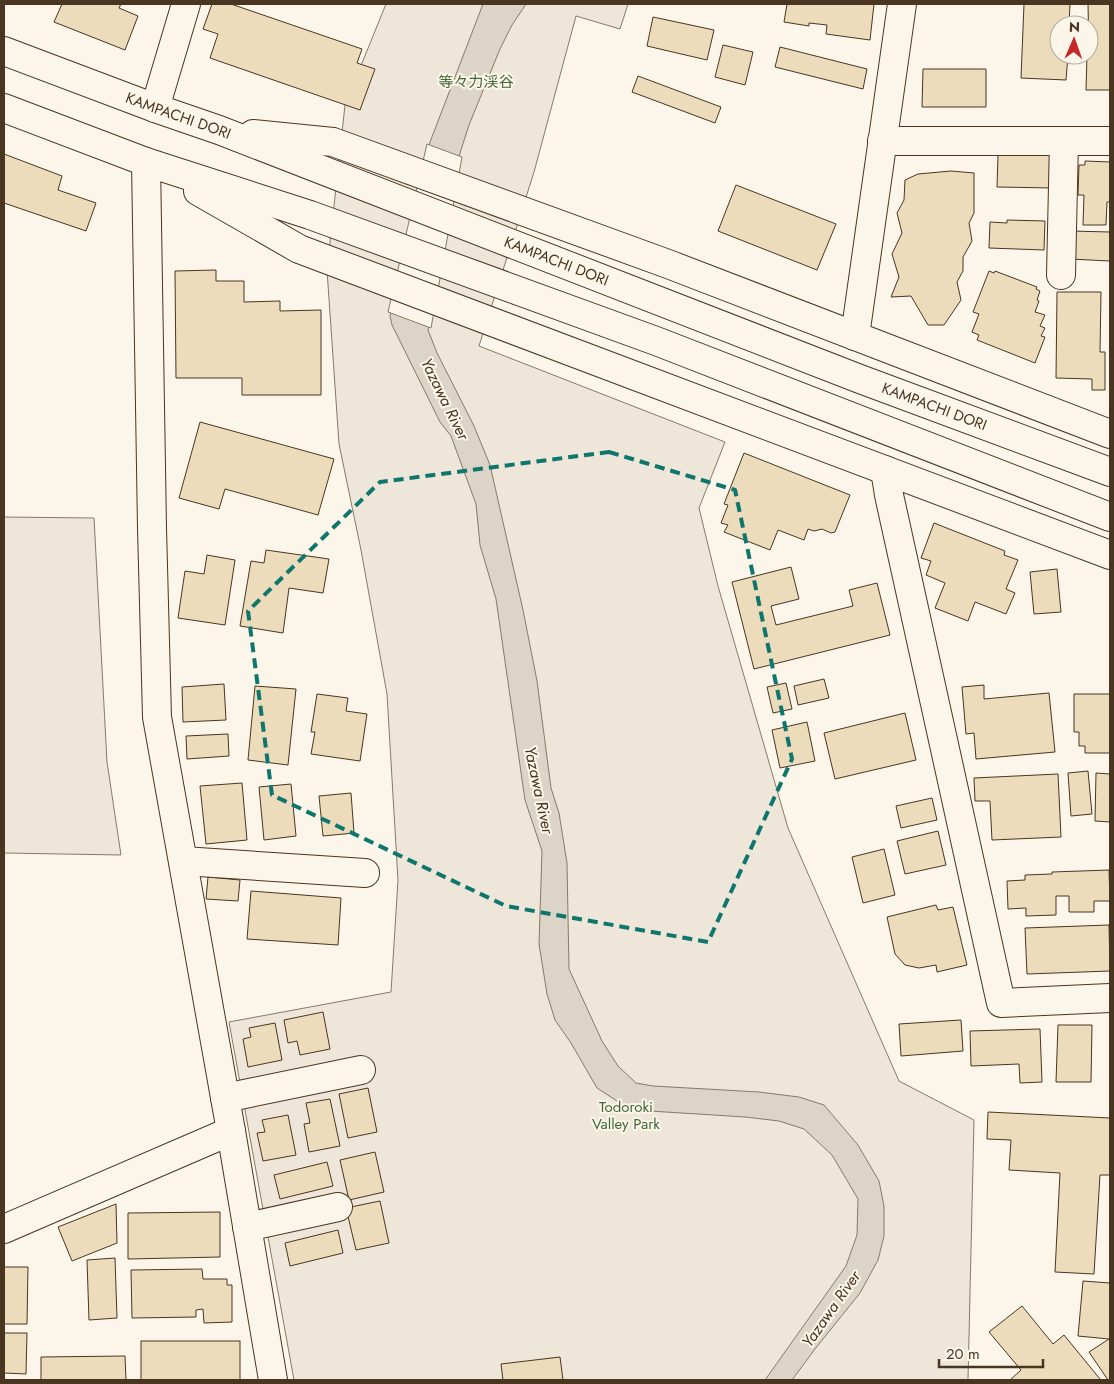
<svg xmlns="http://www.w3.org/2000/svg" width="1114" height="1384" font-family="Jost,'Noto Sans JP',sans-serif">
<rect width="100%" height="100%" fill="#fbf6e9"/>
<g fill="#ede6d9" stroke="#887966">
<polygon points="386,4 628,4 620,29 576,16 534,172 479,346 725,442 699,508 718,586 788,828 899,1081 974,1120 968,1380 294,1380 229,1022 391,992 398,880 387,694 361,550 339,444 327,270 345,105"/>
<polygon points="4,517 94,518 107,762 121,855 4,853"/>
</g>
<polygon fill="#dcd4c6" stroke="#887966" points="483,4 526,4 512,25 500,49 469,125 460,153 455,175 452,199 428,330 437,353 474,426 490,465 523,610 537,681 551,788 559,813 567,863 569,969 602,1041 618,1066 636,1083 653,1086 759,1092 799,1097 824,1105 858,1145 879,1181 884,1206 884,1236 878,1260 860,1293 815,1349 792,1380 765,1380 846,1266 857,1235 858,1199 832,1155 804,1129 779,1121 745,1117 634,1110 620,1103 597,1088 571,1043 555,1020 547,994 539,944 542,851 525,800 496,599 480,545 476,504 451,436 440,422 392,325 390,316 430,142"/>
<polygon fill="#fbf6e9" stroke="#887966" points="427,144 462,157 431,328 388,312"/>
<g fill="#ecdcbc" stroke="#4a3520">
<polygon points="62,4 121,4 119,8 138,16 125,50 54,22"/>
<polygon points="212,4 231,4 362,49 357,63 375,69 360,110 210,58 218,34 203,29"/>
<polygon points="787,4 874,4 870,40 826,34 827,25 809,23 809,26 784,22"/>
<polygon points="1024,4 1070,4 1069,25 1059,25 1059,55 1068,55 1066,80 1021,78"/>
<polygon points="1088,4 1110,4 1110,90 1086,90 1087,55 1089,55"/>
<polygon points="653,17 714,30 707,60 647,46"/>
<polygon points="723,45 753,52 745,85 715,77"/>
<polygon points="780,47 867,69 863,89 775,67"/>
<polygon points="923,69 986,69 986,107 922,107"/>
<polygon points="638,76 721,107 715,123 632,92"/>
<polygon points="4,154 62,176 58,190 96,203 86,231 4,203"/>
<polygon points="998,155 1053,155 1052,188 997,187"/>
<polygon points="1085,161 1110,162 1110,202 1107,202 1106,225 1083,225 1084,195 1078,195 1079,165 1085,165"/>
<polygon points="951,171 974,173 974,213 969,223 972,241 963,257 963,271 957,282 961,300 944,325 928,325 911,296 891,297 899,277 892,254 902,233 897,213 904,200 905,180 918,174"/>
<polygon points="736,185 836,224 817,270 718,231"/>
<polygon points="1007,220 1045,221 1044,250 989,248 990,222 1007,223"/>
<polygon points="1071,231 1110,232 1110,261 1070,259"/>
<polygon points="216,270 216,281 244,281 244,302 280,301 280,311 321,310 321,395 242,395 242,378 176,378 175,271"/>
<polygon points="989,271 994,273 995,271 1037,287 1036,289 1040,291 1037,300 1039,301 1035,312 1045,315 1040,326 1045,328 1041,336 1045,337 1035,363 977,340 979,335 972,332 979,314 973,312"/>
<polygon points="1057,292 1101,292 1100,352 1105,352 1105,390 1092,390 1092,379 1056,378"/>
<polygon points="200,422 334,459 318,515 225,489 219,509 179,498"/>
<polygon points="744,453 850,495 835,532 831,533 822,529 814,531 808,529 804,540 778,530 770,550 724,532 728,525 721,523 728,505 724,504"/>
<polygon points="934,523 1005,551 1004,555 1018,560 1006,589 1015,593 1006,614 975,602 968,621 935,608 945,583 926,575 931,561 921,558"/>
<polygon points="266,550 329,559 323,593 289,588 283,633 240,626 251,561 264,563"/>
<polygon points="207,555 235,560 225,625 178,618 185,571 204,574"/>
<polygon points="791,567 799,599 771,606 776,625 853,606 849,590 877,583 890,635 754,669 732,582"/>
<polygon points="1057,569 1061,612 1034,614 1030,572"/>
<polygon points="824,679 829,698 798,705 794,686"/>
<polygon points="786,683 792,709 773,713 767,687"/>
<polygon points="224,684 226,720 183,722 182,687"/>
<polygon points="984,685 984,699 1049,693 1055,752 976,759 974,733 966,734 962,687"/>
<polygon points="255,686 296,689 288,765 248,760"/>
<polygon points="317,694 348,698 346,711 367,714 360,761 311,754 315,732 311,732"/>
<polygon points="1074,694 1110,694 1110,753 1085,753 1085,746 1079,746 1079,732 1074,732"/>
<polygon points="905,713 916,760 835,779 824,733"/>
<polygon points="807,722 815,761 780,768 772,730"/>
<polygon points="228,734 229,756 187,759 186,736"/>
<polygon points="1088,771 1092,814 1071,816 1068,773"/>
<polygon points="1096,773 1110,774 1110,822 1095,821"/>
<polygon points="1058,774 1061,837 992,840 990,801 975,801 974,778"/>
<polygon points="242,783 247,840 206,844 200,786"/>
<polygon points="291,784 296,836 264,840 259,787"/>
<polygon points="351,793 354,833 323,836 319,796"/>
<polygon points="932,798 937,820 901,828 896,806"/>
<polygon points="938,831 946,865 905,874 897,841"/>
<polygon points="884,849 895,895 863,903 852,857"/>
<polygon points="1109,870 1110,901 1094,901 1094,912 1069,912 1069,896 1056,896 1056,915 1026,916 1026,908 1008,909 1007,881 1025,880 1025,875 1052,874 1052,872"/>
<polygon points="208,877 240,880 238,901 206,899"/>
<polygon points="251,891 341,898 338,945 247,939"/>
<polygon points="936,905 938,910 953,907 967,965 937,972 936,965 919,968 905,965 895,954 887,917"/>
<polygon points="1109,925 1110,971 1027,974 1025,928"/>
<polygon points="323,1012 330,1049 300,1055 297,1041 288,1043 284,1020"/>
<polygon points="961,1020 963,1051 901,1056 899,1024"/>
<polygon points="275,1023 282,1060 248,1067 243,1039 251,1037 249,1028"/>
<polygon points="1058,1025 1092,1025 1091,1082 1056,1082"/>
<polygon points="1040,1029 1042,1082 1020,1083 1019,1064 971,1066 970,1031"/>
<polygon points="368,1088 377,1132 348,1138 339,1094"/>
<polygon points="330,1099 340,1146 309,1152 304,1124 310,1123 306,1103"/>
<polygon points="988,1112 1110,1118 1110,1175 1100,1175 1094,1274 1055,1272 1060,1173 1009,1170 1011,1140 987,1139"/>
<polygon points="288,1115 296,1155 263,1161 257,1133 265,1132 262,1120"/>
<polygon points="375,1152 384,1192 349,1200 340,1160"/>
<polygon points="327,1162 333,1186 280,1199 274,1175"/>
<polygon points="380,1201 389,1243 356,1250 346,1208"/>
<polygon points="116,1204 117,1243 72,1261 58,1227"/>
<polygon points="220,1212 220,1257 128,1259 128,1213"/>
<polygon points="338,1230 343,1253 290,1266 285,1243"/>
<polygon points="115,1258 117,1318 89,1320 87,1260"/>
<polygon points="4,1267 28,1267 27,1324 4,1324"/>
<polygon points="202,1269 203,1279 227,1279 227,1285 232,1285 232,1322 204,1323 203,1309 196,1310 196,1317 132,1318 131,1270"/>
<polygon points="1083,1281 1110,1283 1110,1380 1108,1380 1089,1352 1109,1339 1078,1336"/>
<polygon points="1022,1306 1053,1344 1064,1335 1100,1379 1099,1380 1010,1380 1021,1370 989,1332"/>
<polygon points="4,1333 27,1333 26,1374 4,1373"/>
<rect x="141" y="1341" width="99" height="39"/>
<polygon points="125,1356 126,1380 41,1380 41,1357"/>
<polygon points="560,1357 563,1380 503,1380 501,1364"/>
</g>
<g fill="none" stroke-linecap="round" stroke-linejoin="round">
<defs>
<g id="minor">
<polyline points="155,108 186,4"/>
<polyline points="882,141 1110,141"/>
<polyline points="146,162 152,528 157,717 231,1131"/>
<polyline points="1061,275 1064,141"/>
<polyline points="855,336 902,4"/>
<polyline points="885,470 889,495 1001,1003 1110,998"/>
<polyline points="183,861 365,873"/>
<polyline points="225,1098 361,1070"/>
<polyline points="247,1227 338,1207"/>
<polyline points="4,1229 231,1131 273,1380"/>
</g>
<g id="primary">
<path id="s1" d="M4,51l151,57 64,22 641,249 250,93"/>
<polyline points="4,108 146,162 310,215 656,341 1110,517"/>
<polyline points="253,134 333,142 668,264 1110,434"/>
<polyline points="198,191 299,249 1110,555"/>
</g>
</defs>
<use href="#minor" stroke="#4a3520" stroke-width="30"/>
<use href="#primary" stroke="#4a3520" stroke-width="30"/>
<use href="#minor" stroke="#fbf6e9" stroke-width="28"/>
<use href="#primary" stroke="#fbf6e9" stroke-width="28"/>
</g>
<path fill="none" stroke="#0f766e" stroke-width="4" stroke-dasharray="10 6" stroke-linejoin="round" d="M609,452l126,38 57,269 -84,183 -202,-36 -234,-111 -24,-184 132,-129z"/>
<g text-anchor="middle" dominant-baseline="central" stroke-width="4" stroke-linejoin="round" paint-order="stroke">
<g font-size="15" fill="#436837" stroke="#fbf6e9">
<text x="476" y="82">等々力渓谷</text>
<text x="626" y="1107">Todoroki<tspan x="626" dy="17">Valley Park</tspan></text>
</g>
<g font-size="15" fill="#4a3520" stroke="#fbf6e9">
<text stroke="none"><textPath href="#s1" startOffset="186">KAMPACHI DORI</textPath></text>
<text stroke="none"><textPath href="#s1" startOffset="591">KAMPACHI DORI</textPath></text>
<text stroke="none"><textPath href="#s1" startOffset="996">KAMPACHI DORI</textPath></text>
</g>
<g font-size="16" font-style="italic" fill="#4a3520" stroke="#fbf6e9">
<text transform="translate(445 399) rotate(64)">Yazawa River</text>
<text transform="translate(539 790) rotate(78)">Yazawa River</text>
<text transform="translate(831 1309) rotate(-55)">Yazawa River</text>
</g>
</g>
<rect width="1114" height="1384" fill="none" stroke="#4a3520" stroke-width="10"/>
<g transform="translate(1074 40) rotate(2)"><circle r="24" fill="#fbf6e9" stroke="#b4a999"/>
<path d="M0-4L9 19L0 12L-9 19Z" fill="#c62828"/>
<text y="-8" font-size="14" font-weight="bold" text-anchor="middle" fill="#4a3520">N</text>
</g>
<path d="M939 1359v8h104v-8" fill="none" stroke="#4a3520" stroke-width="2.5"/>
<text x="946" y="1359" font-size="15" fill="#4a3520" stroke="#fbf6e9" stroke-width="4" paint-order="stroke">20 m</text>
</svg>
